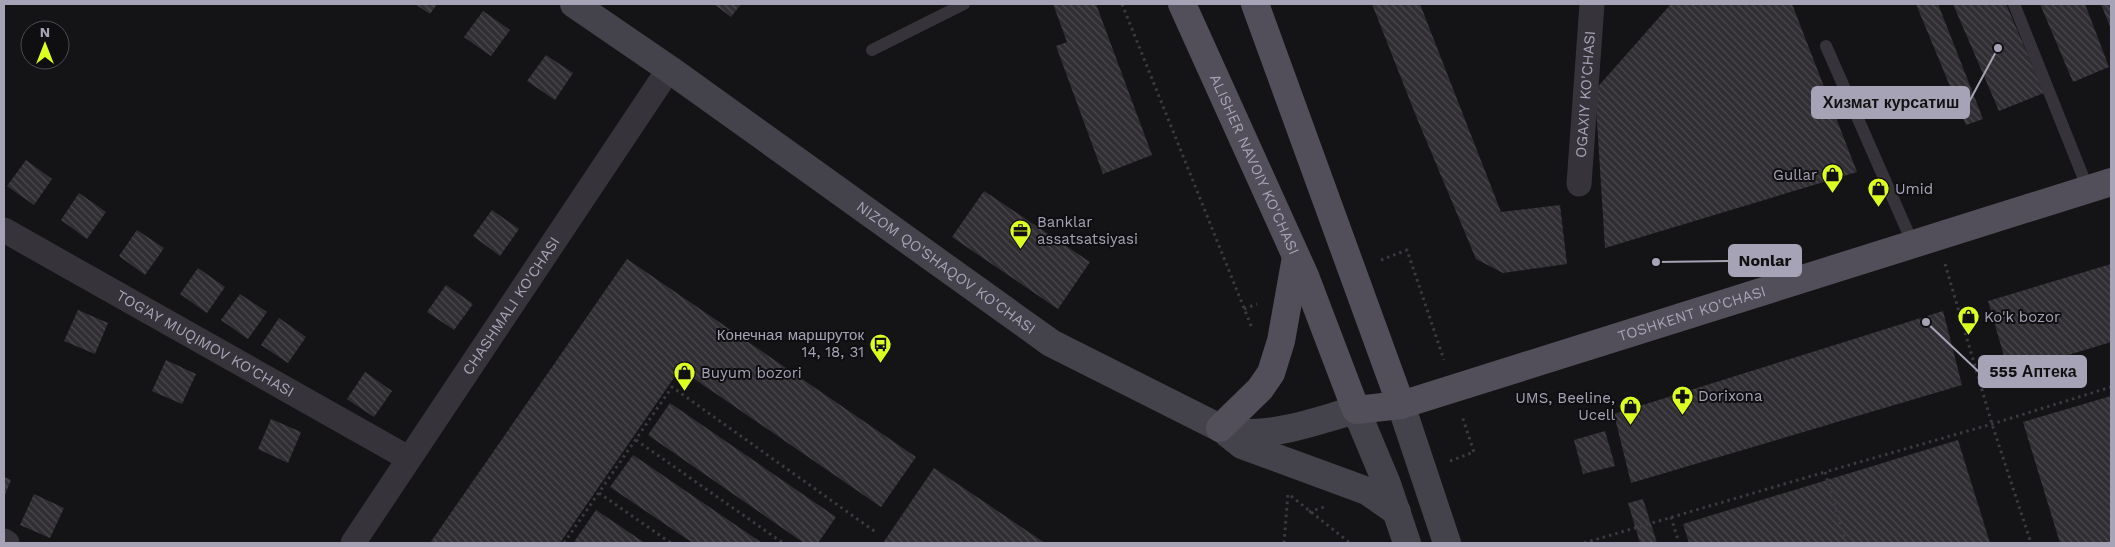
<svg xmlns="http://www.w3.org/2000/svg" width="2115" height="547" font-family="'Work Sans',sans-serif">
<defs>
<pattern id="building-back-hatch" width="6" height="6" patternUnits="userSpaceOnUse" patternTransform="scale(1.25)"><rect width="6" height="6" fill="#302e32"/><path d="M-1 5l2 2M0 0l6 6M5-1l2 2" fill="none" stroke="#4b494d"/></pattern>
</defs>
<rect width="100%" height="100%" fill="#141315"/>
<g fill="url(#building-back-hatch)">
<polygon points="415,4 437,4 430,14"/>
<polygon points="714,4 741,4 731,17"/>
<polygon points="1053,4 1096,4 1152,155 1103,174 1056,46 1067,42"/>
<polygon points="1372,4 1420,4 1501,212 1560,205 1567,264 1503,273 1476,259 1416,116"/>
<polygon points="1671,4 1792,4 1857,172 1605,248 1595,90"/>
<polygon points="1916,4 1938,4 1983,119 1966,125"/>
<polygon points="1953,4 2006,4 2044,93 1999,111"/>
<polygon points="2040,4 2085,4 2109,67 2073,82"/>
<polygon points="2101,4 2111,4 2111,29"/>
<polygon points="483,11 510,30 491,56 464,37"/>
<polygon points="546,55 573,73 555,100 527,81"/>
<polygon points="26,160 52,179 34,205 7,186"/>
<polygon points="984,191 1090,262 1058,309 952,237"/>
<polygon points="79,193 106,212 87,239 61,220"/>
<polygon points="492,210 519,229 500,256 473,236"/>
<polygon points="137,230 164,248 145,275 119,256"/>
<polygon points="627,259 916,457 881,507 680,369 560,543 430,543"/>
<polygon points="2111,264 2111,342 2009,373 1988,301"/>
<polygon points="198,268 225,287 207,313 180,294"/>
<polygon points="446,285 473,304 454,330 427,312"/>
<polygon points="240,294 267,312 248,339 221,320"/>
<polygon points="78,310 108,323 95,354 64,341"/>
<polygon points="1943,311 1962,385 1631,483 1614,414"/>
<polygon points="279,318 306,337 288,363 261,345"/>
<polygon points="166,360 196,374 182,404 152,391"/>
<polygon points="365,372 392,391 374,417 347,399"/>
<polygon points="2111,396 2111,543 2060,543 2023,422"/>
<polygon points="670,403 836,517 818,543 804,543 648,435"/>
<polygon points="271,419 301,432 288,463 258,449"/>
<polygon points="1605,431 1615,466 1583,474 1574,440"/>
<polygon points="1958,440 1990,543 1689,543 1683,524"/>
<polygon points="633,455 762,543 693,543 610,487"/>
<polygon points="934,468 1045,543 883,543"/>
<polygon points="4,477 11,480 4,497"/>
<polygon points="34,494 64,508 50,538 20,525"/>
<polygon points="1643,499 1657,543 1640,543 1628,503"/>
<polygon points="596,510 645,543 574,542"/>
</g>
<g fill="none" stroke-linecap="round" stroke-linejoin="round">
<g stroke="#3b3a42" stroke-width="3" stroke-dasharray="2.5 4" stroke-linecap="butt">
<polyline points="1122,4 1252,328"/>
<polyline points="1381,260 1407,250 1444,360"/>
<polyline points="1945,264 1992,424 2031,543"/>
<polyline points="1244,309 1257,304"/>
<polyline points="636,440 783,543"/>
<polyline points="1450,461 1474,452 1462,416"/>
<polyline points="599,493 671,543"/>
<polyline points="1291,496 1350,543"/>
<polyline points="1309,512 1324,507"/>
<polyline points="1671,517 1679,543"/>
<polyline points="564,543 672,387 877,533"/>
<polyline points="1284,543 1288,493"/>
<polyline points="1584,543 1825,472"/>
<polyline points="1846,543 1825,472 1992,424 2111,387"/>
</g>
<g stroke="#36343a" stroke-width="12">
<polyline points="2014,4 2088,189"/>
<polyline points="1826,46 1913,244"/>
<polyline points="872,50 964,4"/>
</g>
<g stroke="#36343a" stroke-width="25">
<path id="s1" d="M1579,184l13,-180"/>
<path id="s2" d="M4,230l404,228"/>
<polyline points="4,541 7,543"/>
<path id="s3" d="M353,543l316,-474"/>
</g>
<g stroke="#44424b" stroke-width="28">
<path id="s4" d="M574,4l95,65 382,274 169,85c9,2 20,5 30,5 36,0 72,-14 106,-23l31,74 20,59"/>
<polyline points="1401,405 1447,543"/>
<polyline points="1227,433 1242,445 1367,491 1397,512"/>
</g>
<g stroke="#524f5a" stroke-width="28">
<path id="s5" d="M1182,4l123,272 51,134 45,-5 710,-223"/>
<polyline points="1255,4 1401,405"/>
<polyline points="1220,428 1260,389 1271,373 1281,341 1296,257"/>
</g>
</g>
<defs>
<symbol id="shop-pin" viewBox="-11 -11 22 30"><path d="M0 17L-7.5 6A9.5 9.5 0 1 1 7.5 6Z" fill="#dcff21" stroke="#0f0e10"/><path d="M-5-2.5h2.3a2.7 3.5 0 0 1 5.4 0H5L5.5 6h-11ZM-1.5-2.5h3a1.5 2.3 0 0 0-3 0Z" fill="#111"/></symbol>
<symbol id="office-pin" viewBox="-11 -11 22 30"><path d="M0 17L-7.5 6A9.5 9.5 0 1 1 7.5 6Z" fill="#dcff21" stroke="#0f0e10"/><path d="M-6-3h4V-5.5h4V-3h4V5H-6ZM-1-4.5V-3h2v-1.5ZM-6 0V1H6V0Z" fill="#111"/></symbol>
<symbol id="bus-pin" viewBox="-11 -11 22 30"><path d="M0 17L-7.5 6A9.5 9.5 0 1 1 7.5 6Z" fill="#dcff21" stroke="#0f0e10"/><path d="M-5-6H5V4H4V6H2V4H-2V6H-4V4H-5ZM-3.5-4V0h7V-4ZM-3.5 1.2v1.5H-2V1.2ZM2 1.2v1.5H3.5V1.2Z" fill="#111"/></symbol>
<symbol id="pharmacy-pin" viewBox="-11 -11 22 30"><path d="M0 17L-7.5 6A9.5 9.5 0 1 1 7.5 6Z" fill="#dcff21" stroke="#0f0e10"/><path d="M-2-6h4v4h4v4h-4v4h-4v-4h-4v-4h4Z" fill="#111"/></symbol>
</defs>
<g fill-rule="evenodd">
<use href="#shop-pin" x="1820" y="162" width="25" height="34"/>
<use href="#shop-pin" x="1866" y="176" width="25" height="34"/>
<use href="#office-pin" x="1008" y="218" width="25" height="34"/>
<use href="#shop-pin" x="1956" y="304" width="25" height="34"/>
<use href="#bus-pin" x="868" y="332" width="25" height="34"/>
<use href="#shop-pin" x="672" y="360" width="25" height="34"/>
<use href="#pharmacy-pin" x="1670" y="384" width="25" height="34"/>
<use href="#shop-pin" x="1618" y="394" width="25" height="34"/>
</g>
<g text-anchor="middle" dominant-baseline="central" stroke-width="4" stroke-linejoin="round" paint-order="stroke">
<g font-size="15" fill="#a7a3b7" stroke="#0f0e10">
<text stroke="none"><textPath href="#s1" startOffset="90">OGAXIY KO'CHASI</textPath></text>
<text stroke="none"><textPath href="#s5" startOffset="176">ALISHER NAVOIY KO'CHASI</textPath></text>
<text stroke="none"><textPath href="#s4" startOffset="456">NIZOM QO'SHAQOV KO'CHASI</textPath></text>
<text stroke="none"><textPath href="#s3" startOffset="285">CHASHMALI KO'CHASI</textPath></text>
<text stroke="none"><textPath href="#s5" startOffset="792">TOSHKENT KO'CHASI</textPath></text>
<text stroke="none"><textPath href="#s2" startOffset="231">TOG'AY MUQIMOV KO'CHASI</textPath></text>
</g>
<g font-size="15" fill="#a7a3b7" stroke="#0f0e10" text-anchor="start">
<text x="1817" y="175" text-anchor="end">Gullar</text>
<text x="1895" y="189">Umid</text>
<text x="1037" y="222">Banklar<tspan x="1037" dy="17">assatsatsiyasi</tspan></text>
<text x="1984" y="317">Ko'k bozor</text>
<text x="864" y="335" text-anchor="end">Конечная маршруток<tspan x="864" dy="17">14, 18, 31</tspan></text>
<text x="701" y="373">Buyum bozori</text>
<text x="1698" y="396">Dorixona</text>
<text x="1615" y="398" text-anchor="end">UMS, Beeline,<tspan x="1615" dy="17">Ucell</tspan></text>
</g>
</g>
<path fill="none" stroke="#a7a3b7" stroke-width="2" d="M1998 48L1969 102M1656 262L1729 261M1926 322L1979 372"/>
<g fill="#a7a3b7" stroke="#0f0e10" stroke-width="2">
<circle cx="1998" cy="48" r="5"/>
<circle cx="1656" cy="262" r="5"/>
<circle cx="1926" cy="322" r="5"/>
</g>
<g fill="#a7a3b7" stroke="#a7a3b7" stroke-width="2">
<rect x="1812" y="87" width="157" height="31" rx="5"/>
<rect x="1729" y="245" width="72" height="31" rx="5"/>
<rect x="1979" y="356" width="107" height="31" rx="5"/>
</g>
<g font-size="16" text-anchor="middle" font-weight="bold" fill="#111">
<text x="1891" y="108">Хизмат курсатиш</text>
<text x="1765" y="266">Nonlar</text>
<text x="2033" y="377">555 Аптека</text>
</g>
<rect width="2115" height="547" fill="none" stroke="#a7a3b7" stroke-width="10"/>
<g transform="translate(45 45)"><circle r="24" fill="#0f0e10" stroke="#4c4a53"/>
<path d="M0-4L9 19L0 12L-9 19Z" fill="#dcff21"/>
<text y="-8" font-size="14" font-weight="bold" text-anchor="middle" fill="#a7a3b7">N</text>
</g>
</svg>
